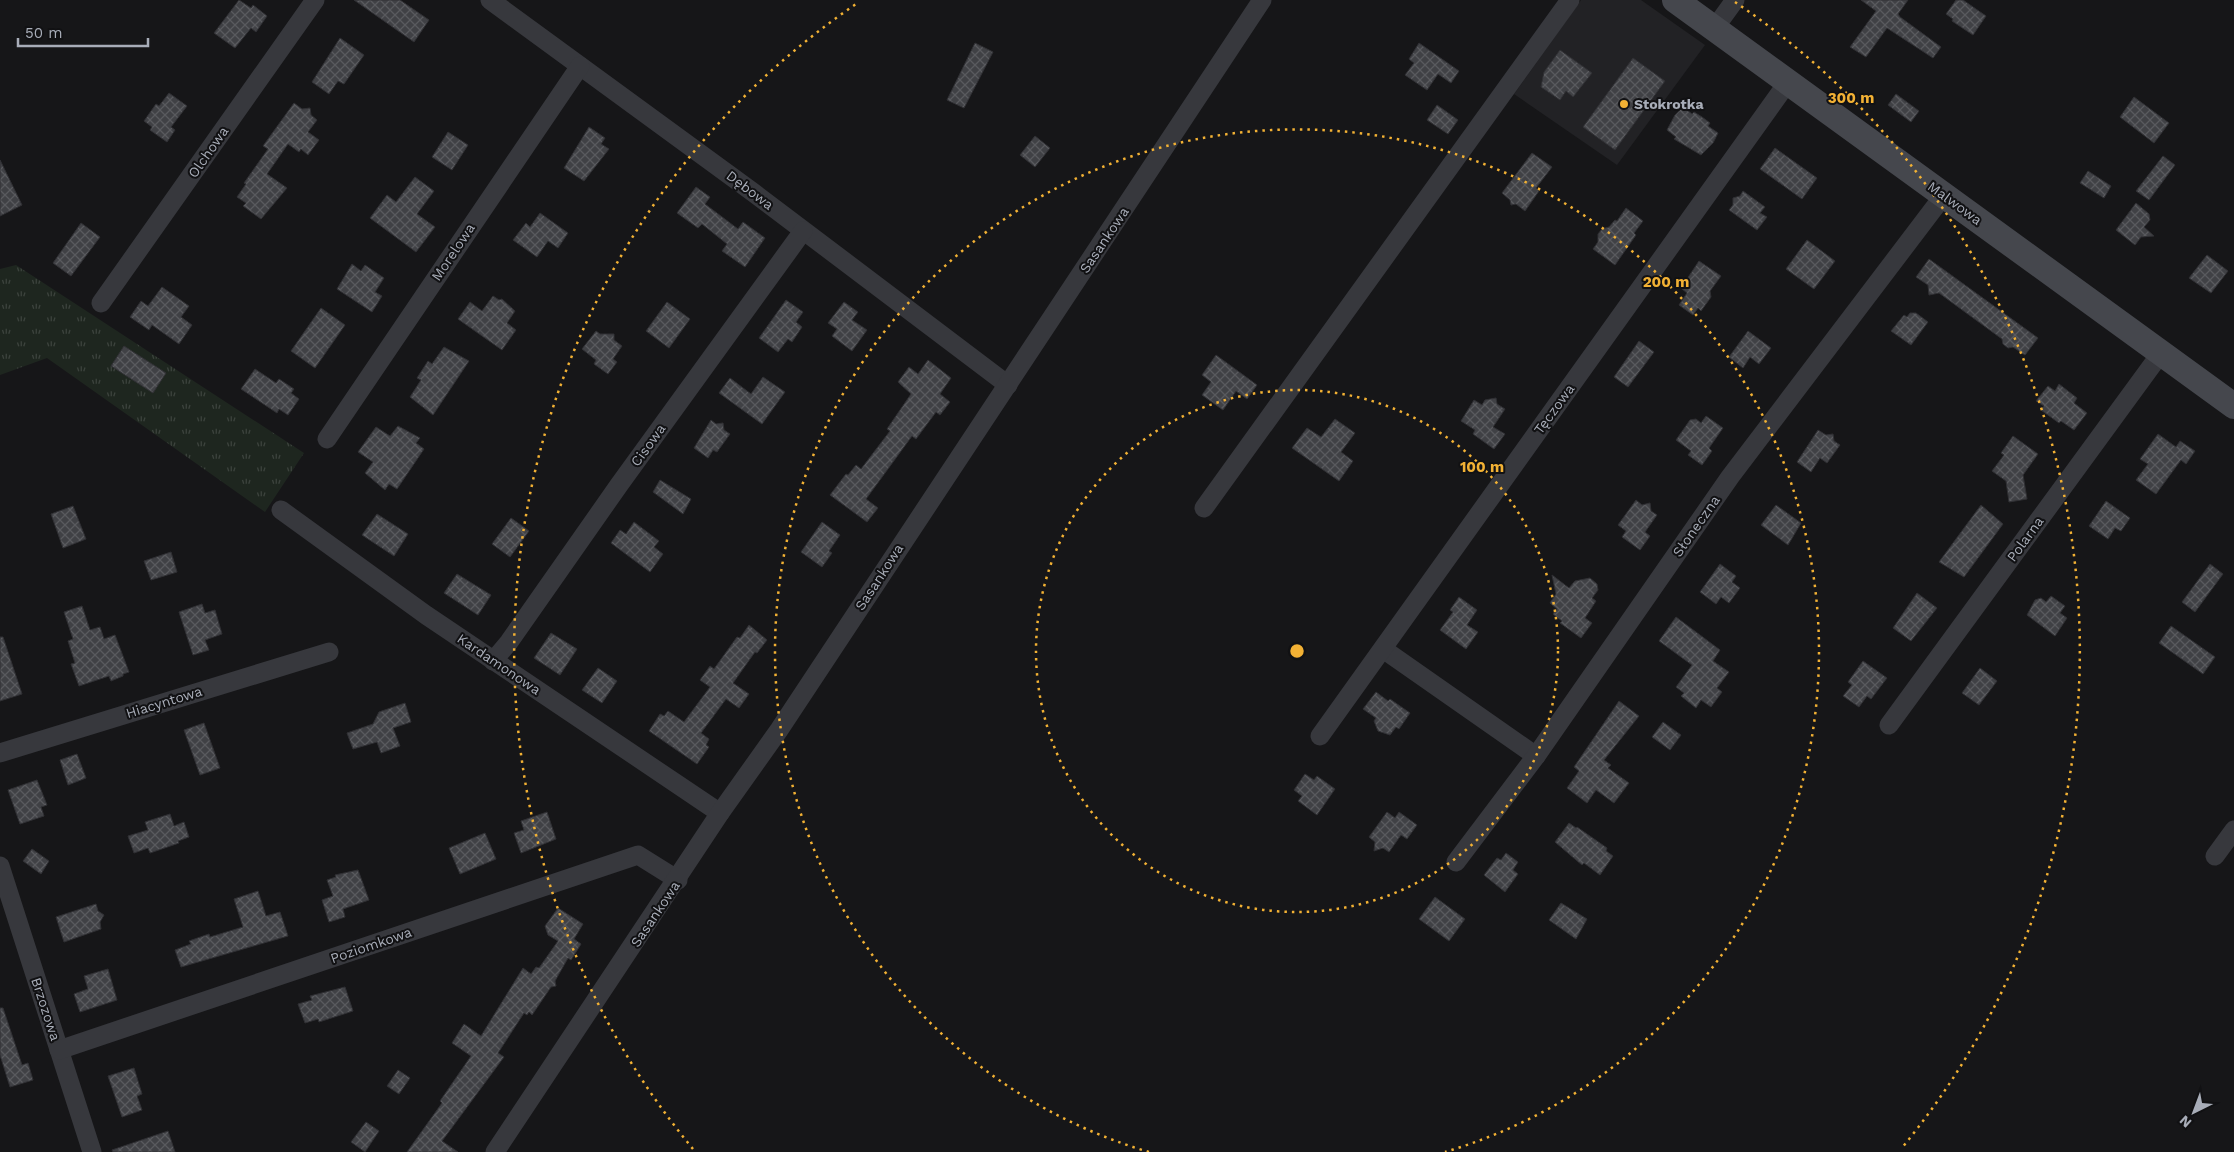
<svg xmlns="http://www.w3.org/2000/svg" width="2234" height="1152" font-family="'Work Sans',sans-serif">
<defs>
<pattern id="grass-tufts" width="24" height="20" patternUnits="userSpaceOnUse" patternTransform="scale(1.25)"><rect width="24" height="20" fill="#1e261f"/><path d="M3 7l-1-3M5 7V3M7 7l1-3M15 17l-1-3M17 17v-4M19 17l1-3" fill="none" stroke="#3c433d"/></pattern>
<pattern id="building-cross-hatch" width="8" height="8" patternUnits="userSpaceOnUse" patternTransform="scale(1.25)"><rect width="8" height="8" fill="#404145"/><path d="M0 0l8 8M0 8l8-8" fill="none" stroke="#595a5e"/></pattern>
</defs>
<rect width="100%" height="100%" fill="#161618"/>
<polygon fill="#222225" points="1581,0 1641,0 1705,45 1617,165 1514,94"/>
<polygon fill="url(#grass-tufts)" points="16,265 304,453 265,512 47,358 0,375 0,269"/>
<g fill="url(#building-cross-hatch)" stroke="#303034">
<polygon points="239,0 251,8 253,5 267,16 256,32 251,28 235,48 214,33"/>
<polygon points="354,0 400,0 429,20 414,42"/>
<polygon points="1861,0 1908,0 1898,14 1900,17 1941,47 1933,58 1887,28 1866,57 1850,47 1876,11"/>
<polygon points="1956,0 1963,0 1986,16 1973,35 1952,21 1953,19 1946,14"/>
<polygon points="340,38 364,55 344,84 338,81 329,94 312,82"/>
<polygon points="975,43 993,52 964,108 947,100"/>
<polygon points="1419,43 1459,71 1451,83 1438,74 1427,90 1405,75 1414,63 1409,59"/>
<polygon points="1560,50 1592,73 1573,97 1566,91 1560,100 1541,87 1544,72"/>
<polygon points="1633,58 1665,81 1615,150 1583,127"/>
<polygon points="169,93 187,106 171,127 175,130 167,142 150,130 152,127 144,121 156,104 159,106"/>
<polygon points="1896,94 1919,111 1911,122 1888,105"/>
<polygon points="2134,97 2169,123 2154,143 2120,117"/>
<polygon points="294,103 302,109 310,108 311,115 317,120 308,132 319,140 308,155 301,149 299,152 288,144 267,174 287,188 261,219 243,206 246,203 237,197 246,184 244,183 268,149 263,146"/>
<polygon points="1437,105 1458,120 1448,134 1427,120"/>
<polygon points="1683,107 1692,114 1694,112 1702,117 1710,123 1708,126 1718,133 1713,143 1701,155 1674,139 1676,137 1667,130 1675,115"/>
<polygon points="589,127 605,138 601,144 609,149 584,181 564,168"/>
<polygon points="448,132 468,145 452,170 432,157"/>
<polygon points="1035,136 1050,148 1035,167 1020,155"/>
<polygon points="1775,148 1817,178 1802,199 1760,169"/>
<polygon points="1532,153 1552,167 1536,188 1539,191 1525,211 1516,204 1511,205 1510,200 1502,193"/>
<polygon points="2163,156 2175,165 2149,200 2136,191"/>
<polygon points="0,160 22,205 0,216"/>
<polygon points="2088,171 2111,186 2104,198 2080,183"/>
<polygon points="415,177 434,191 417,214 435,227 416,252 370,218 387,195 396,202"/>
<polygon points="696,187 710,197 705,204 738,229 743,222 765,238 745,267 722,251 727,244 702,224 698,228 677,213"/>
<polygon points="1743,191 1765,207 1760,213 1767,217 1757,230 1729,210 1733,205 1733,198 1740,196"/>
<polygon points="2136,203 2149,214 2150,220 2144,227 2154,236 2141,237 2135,245 2116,230"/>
<polygon points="1626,208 1643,221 1634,233 1636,235 1615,265 1593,249 1598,242 1598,234 1602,229 1609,227 1615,220 1617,221"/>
<polygon points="540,213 568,233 558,248 548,241 537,257 513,240 526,223 530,227"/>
<polygon points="81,223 100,237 71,276 53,263"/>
<polygon points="1807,240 1835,261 1814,289 1786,269"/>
<polygon points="2207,255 2228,271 2211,293 2189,278"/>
<polygon points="1929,259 2038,338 2025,355 2013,347 2008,348 2003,344 2002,339 1939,293 1929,295 1928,285 1916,277"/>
<polygon points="1699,261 1721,276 1710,291 1711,297 1701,311 1698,308 1693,315 1679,305 1687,293 1681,288"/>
<polygon points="352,264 361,271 365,265 384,278 375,292 382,296 372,312 337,289"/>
<polygon points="162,287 189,306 181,317 192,325 179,344 152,325 149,330 130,317 141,301 148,306"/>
<polygon points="493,296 499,300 502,299 515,311 507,323 516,330 502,350 458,319 470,302 482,311"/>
<polygon points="786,300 803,312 796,322 802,327 792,342 788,339 778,352 759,338"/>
<polygon points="667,302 690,319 669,348 646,331"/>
<polygon points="844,302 858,312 852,320 867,330 852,351 832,336 837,329 828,323"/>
<polygon points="321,308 345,325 315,368 291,351"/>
<polygon points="1910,313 1916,313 1928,322 1911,345 1891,331 1904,315 1907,317"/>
<polygon points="596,331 600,334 614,334 614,340 622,346 613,359 617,362 608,374 594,364 596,360 582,349"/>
<polygon points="1748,331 1771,348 1759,364 1750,357 1743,368 1729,357"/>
<polygon points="1639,341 1654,352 1628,387 1614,377"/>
<polygon points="124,346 166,373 153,393 111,366"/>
<polygon points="444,347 469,361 433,415 410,397 421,380 417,378 428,361 432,364"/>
<polygon points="1216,355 1257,385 1247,399 1236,391 1223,410 1202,395 1211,382 1202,375"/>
<polygon points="928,360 951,378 940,394 950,402 940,415 936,412 916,439 912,436 866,499 878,508 867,522 830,495 846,474 848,475 856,465 861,469 890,431 887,429 911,394 898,382 909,367 918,374"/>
<polygon points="255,369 276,383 279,379 294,389 291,393 299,399 288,415 279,409 277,413 241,389"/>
<polygon points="763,377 785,392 762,424 719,393 730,378 751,394"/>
<polygon points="2059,384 2077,398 2074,403 2087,413 2074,430 2061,421 2059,423 2041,410 2044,406 2036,401 2048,386 2055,391"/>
<polygon points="1496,398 1497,404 1505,409 1493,427 1505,434 1494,449 1473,434 1475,430 1461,421 1474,400 1482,405 1485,400"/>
<polygon points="1706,416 1723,428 1709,448 1712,451 1702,465 1688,455 1691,451 1676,440 1690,420 1696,419 1701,423"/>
<polygon points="1335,419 1355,433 1341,452 1353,461 1339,481 1292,448 1307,428 1321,437"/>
<polygon points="711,420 716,424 723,423 724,430 730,434 717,452 713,450 708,458 694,448"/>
<polygon points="398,426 420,438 416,443 424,449 397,489 389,484 385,490 365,473 373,462 358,452 376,427 390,436"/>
<polygon points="1818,430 1826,435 1833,434 1834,441 1840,445 1827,463 1820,458 1811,472 1797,462"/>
<polygon points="2158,434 2176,447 2180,441 2195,451 2186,464 2181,460 2156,494 2136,480 2148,464 2140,459"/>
<polygon points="2013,436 2038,454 2023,475 2027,499 2009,502 2006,481 1992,471 2004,455 2001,453"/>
<polygon points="660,480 691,499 683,514 653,492"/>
<polygon points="1636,500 1642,505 1650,503 1651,511 1657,515 1645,532 1650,536 1640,550 1622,537 1626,531 1618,525"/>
<polygon points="2106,501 2130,518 2121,531 2115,528 2108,539 2089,526"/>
<polygon points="1776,505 1801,523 1788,545 1761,525"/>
<polygon points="1981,505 2003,524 1964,577 1939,562"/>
<polygon points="73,506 86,539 63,548 51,514"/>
<polygon points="377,514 408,534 394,556 362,535"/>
<polygon points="511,518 529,531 510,557 492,544"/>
<polygon points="634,522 659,541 654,547 663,554 650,572 611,543 620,530 626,534"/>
<polygon points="822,522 840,535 829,551 832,553 822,567 801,552"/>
<polygon points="171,552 177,572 151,580 144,561"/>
<polygon points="1720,564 1736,576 1732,582 1740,588 1729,603 1721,597 1716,604 1700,592"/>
<polygon points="2210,564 2223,574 2195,612 2182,602"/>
<polygon points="457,574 491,595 478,615 444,593"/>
<polygon points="1552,575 1569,588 1575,581 1590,578 1597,584 1598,590 1592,598 1596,601 1585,618 1592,623 1581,638 1560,623 1562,621 1553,614 1557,609 1550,603 1556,594"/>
<polygon points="1917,593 1937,608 1911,641 1893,628"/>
<polygon points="2051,596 2065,606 2060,613 2067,618 2055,636 2027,615 2035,600 2041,598 2046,602"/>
<polygon points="1459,597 1477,610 1467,625 1478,632 1466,649 1440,630 1453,612 1450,610"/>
<polygon points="202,604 205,613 215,610 222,634 205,640 209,650 193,655 179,612"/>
<polygon points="82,606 90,630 100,627 104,639 115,635 129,672 123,674 123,676 111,681 109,676 79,686 71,664 75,663 68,641 73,639 64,612"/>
<polygon points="1676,617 1720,650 1713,661 1729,672 1717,688 1722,692 1711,707 1701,700 1696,708 1681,696 1684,693 1676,687 1692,665 1659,641"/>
<polygon points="749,625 767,640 757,653 755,652 733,683 749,694 739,708 726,699 701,733 709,739 706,745 709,747 697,764 649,731 660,714 664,716 668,711 684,722 710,687 700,680 710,666 714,669 737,637 740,638"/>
<polygon points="2171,626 2215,657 2203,674 2159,643"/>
<polygon points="551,633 577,649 560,675 534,658"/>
<polygon points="0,637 3,637 22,694 0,701"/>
<polygon points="1863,661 1887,678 1871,699 1867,696 1859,707 1843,696 1852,685 1848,682"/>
<polygon points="598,668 617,681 602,703 582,690"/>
<polygon points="1980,668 1997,681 1979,705 1962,693"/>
<polygon points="1376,692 1388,701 1390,699 1410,713 1399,729 1396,727 1390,735 1378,731 1374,721 1376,718 1363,709"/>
<polygon points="1619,701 1639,716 1604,760 1611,765 1608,768 1629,783 1614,803 1596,790 1587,803 1567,788 1579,771 1574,767"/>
<polygon points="405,703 411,722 393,728 400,746 381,753 377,742 353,749 347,733 373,724 379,712"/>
<polygon points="1663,722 1681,735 1670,750 1652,737"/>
<polygon points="204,723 220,768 200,775 184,730"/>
<polygon points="77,754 86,778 68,785 60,760"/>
<polygon points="1305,774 1314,780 1317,776 1335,789 1317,815 1298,801 1302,796 1294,790"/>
<polygon points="37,780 47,805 41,807 44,816 20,824 8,790"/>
<polygon points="547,812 556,839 521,853 514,833 524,830 521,821"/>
<polygon points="1387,812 1395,818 1399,812 1417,825 1407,839 1401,835 1389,852 1383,848 1374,851 1375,842 1369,837"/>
<polygon points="170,814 174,826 184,822 189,837 178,841 179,843 150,853 148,848 134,853 128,836 148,830 145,822"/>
<polygon points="1569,823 1576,828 1577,827 1607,848 1606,851 1613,856 1600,875 1584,863 1582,865 1555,842"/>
<polygon points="485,833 496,859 460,874 449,848"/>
<polygon points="32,849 49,861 41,874 23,861"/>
<polygon points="1506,853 1518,862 1513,870 1518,874 1505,892 1484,875 1497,858 1501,860"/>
<polygon points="358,870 369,900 343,909 345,917 329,922 322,900 333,896 327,880 336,877 335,875"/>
<polygon points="258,891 266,916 280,912 288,936 181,967 175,950 191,944 189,941 209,934 210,937 243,927 234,899"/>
<polygon points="1435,897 1465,919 1449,941 1419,919"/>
<polygon points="1561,903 1587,919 1576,939 1549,920"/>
<polygon points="96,904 98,911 104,915 100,922 101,929 64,942 56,917"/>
<polygon points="558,908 583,924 574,939 581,944 571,960 568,958 555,981 556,986 551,987 532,1015 529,1012 527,1015 524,1013 498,1053 504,1057 442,1141 458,1152 407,1152 442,1103 440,1101 471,1056 452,1043 464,1024 481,1036 523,968 531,974 536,967 539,968 558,941 548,935 545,926"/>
<polygon points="108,969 117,1000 80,1012 74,994 88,989 84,976"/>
<polygon points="345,987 353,1011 319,1022 318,1019 305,1023 298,1004 312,1000 310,996"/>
<polygon points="0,1008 3,1008 22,1065 28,1063 33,1080 10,1087 0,1055"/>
<polygon points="134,1068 142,1094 137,1096 142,1110 122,1117 108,1076"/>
<polygon points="398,1070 410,1078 399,1094 387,1086"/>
<polygon points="366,1122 379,1131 365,1152 351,1142"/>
<polygon points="168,1131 175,1152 113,1152 112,1150"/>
</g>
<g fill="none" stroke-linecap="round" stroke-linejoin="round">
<g stroke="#37383d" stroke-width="19">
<polyline points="490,0 754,193 1008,385"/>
<polyline points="1714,29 1735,0"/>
<polyline points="101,303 315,0"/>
<polyline points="327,439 580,66"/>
<polyline points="1204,508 1570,0"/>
<polyline points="281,510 426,615 720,813"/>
<polyline points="1383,649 1536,756"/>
<polyline points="493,661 509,642 619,485 803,231"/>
<polyline points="1889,725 2161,353"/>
<polyline points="1320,736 1788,82"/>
<polyline points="0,753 329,652"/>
<polyline points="2215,856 2234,830"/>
<polyline points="1456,862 1536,756 1730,477 1944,195"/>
<polyline points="0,866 92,1152"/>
<polyline points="59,1050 638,855 678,880"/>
<polyline points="495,1152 720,813 779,730 1262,0"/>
</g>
<polyline stroke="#45474d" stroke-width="26" points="1675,0 2234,406"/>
</g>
<g fill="none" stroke="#f2b134" stroke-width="2.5" stroke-dasharray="2.5 5">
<circle cx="1297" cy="651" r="261"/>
<path d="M1149 1152A522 522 0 1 1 1445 1152"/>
<path d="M693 1149A783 783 0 0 1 859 2M1735 2A783 783 0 0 1 1901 1149"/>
</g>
<circle fill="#f2b134" stroke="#111113" stroke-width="2" cx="1624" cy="104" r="5"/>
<g text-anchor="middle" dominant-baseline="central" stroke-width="4" stroke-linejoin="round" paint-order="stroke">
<g font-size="14" font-weight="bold" fill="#a8adb8" stroke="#111113" text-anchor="start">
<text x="1634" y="104">Stokrotka</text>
</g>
<g font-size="14" fill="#a8adb8" stroke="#111113">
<text transform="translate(208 152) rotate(-55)">Olchowa</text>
<text transform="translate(750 190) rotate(37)">Dębowa</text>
<text transform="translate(1955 203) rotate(36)">Malwowa</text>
<text transform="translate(1104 240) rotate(-56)">Sasankowa</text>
<text transform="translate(453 252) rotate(-56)">Morelowa</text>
<text transform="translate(1554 409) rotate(-54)">Tęczowa</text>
<text transform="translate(648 445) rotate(-54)">Cisowa</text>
<text transform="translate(1696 526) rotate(-55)">Słoneczna</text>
<text transform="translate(2025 539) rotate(-54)">Polarna</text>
<text transform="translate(879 577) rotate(-57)">Sasankowa</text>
<text transform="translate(499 664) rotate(34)">Kardamonowa</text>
<text transform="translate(164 702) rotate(-17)">Hiacyntowa</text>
<text transform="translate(655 914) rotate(-56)">Sasankowa</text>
<text transform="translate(371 945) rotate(-19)">Poziomkowa</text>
<text transform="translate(46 1009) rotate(72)">Brzozowa</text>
</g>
</g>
<circle cx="1297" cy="651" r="8" fill="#f2b134" stroke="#111113" stroke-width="2.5"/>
<g font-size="15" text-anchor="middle" font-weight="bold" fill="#f2b134" stroke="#111113" stroke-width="4" stroke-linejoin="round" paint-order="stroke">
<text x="1851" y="103">300 m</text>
<text x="1666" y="287">200 m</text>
<text x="1482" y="472">100 m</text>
</g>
<g transform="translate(2194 1112) rotate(222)" stroke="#111113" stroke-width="4" paint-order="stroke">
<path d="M0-4L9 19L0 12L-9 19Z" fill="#a8adb8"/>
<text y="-8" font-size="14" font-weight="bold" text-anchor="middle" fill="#a8adb8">N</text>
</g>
<path d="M18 38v8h130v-8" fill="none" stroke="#a8adb8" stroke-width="2.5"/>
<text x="25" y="38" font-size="15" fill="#a8adb8" stroke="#111113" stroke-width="4" paint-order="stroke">50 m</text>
</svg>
